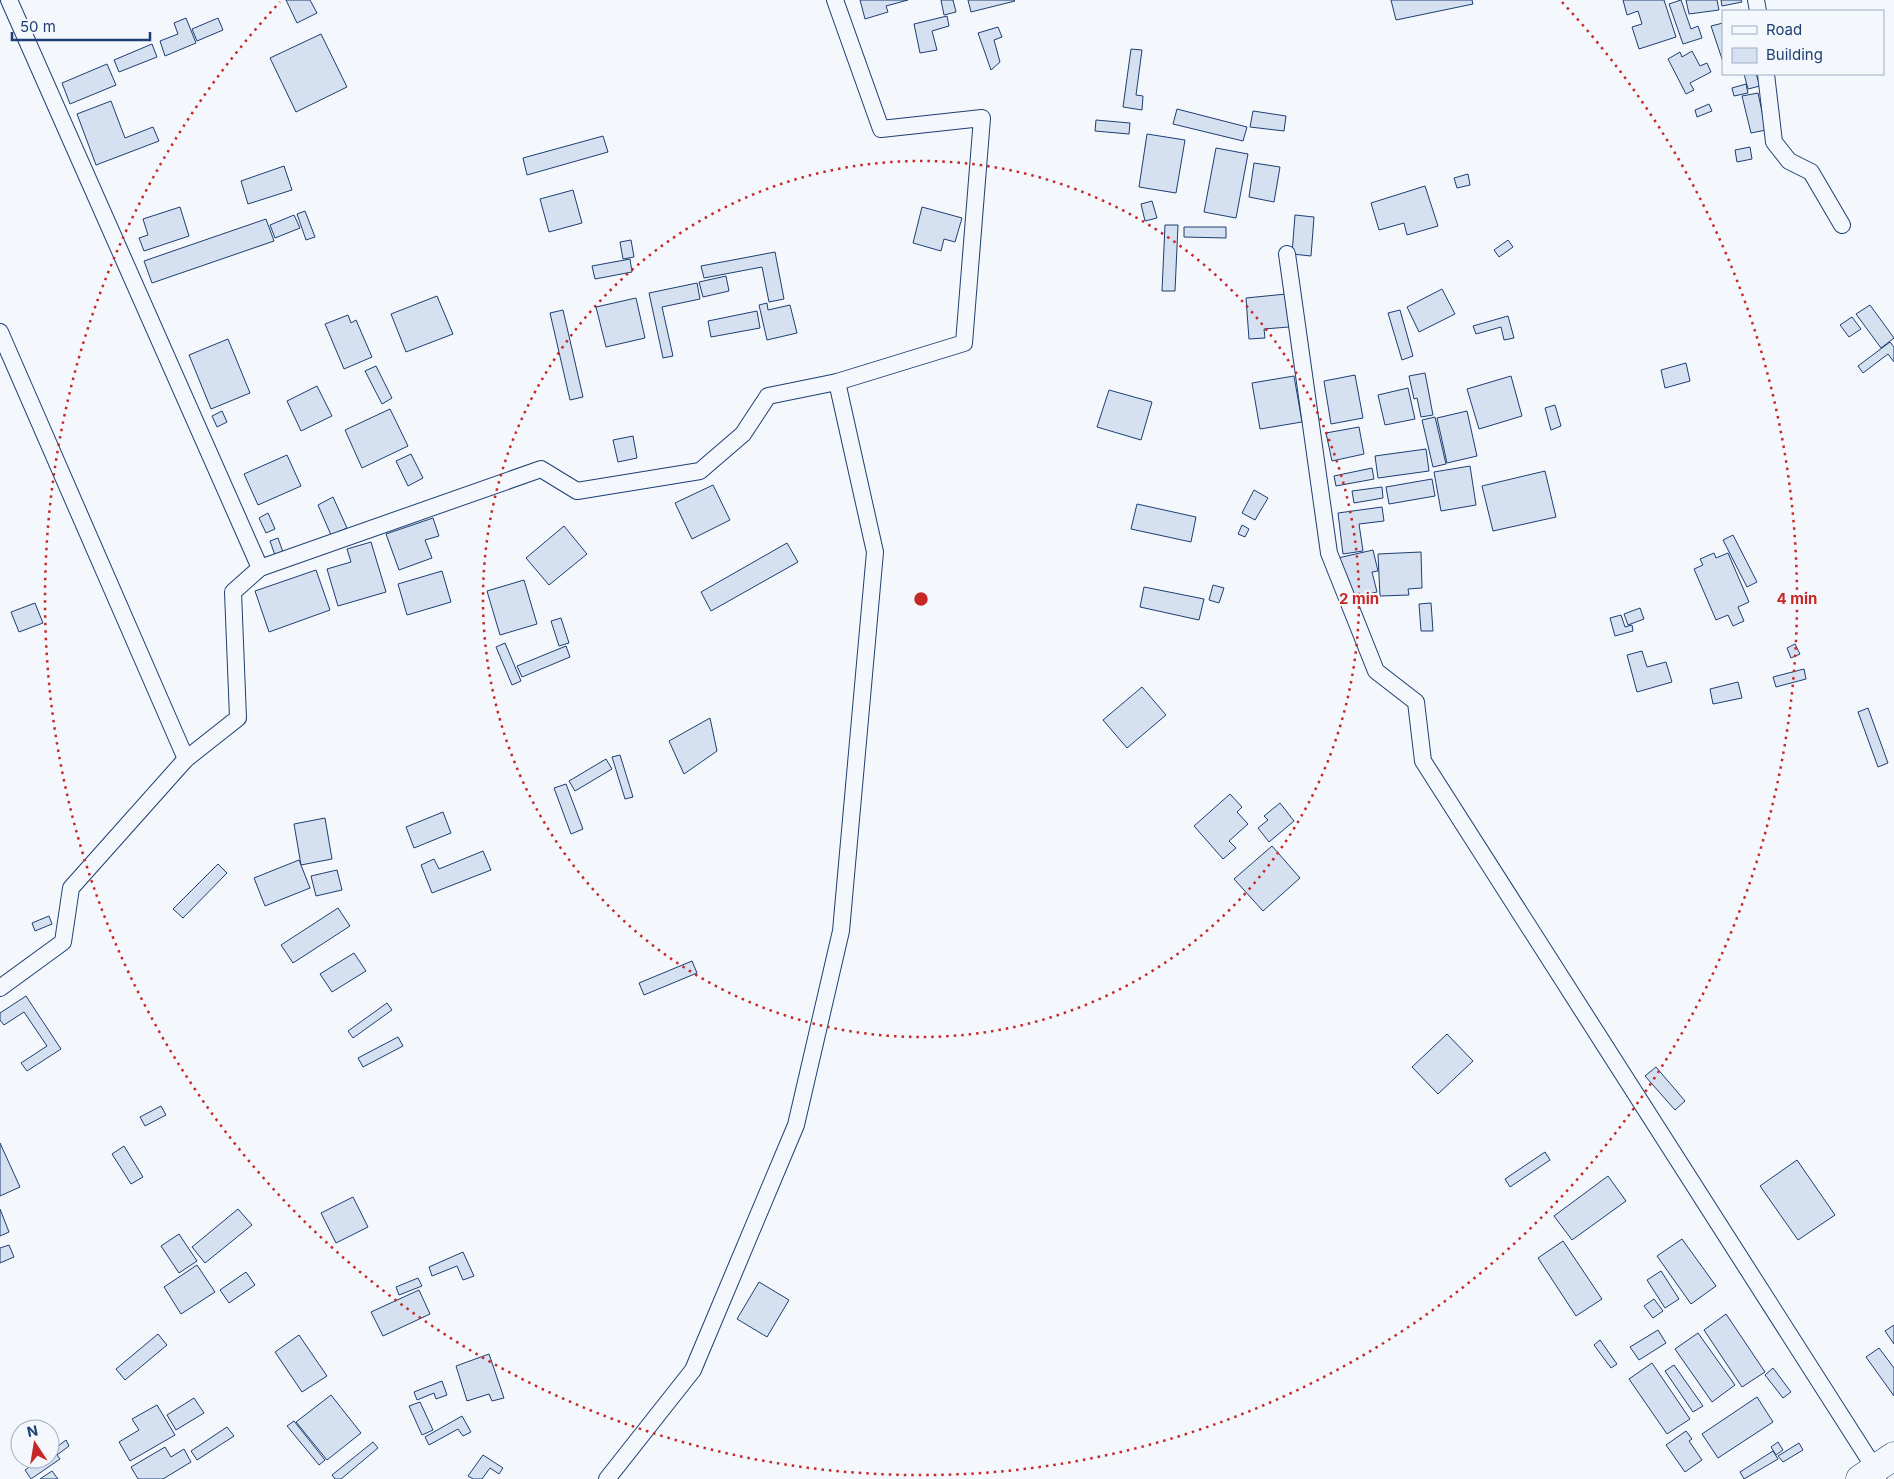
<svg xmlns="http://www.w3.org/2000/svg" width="1894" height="1479" font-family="Inter,sans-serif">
<rect width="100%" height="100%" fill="#f4f7fb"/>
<g fill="#d5e0f0" stroke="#1d3f73">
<polygon points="286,0 310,0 317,13 297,23"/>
<polygon points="860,0 908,0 886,6 888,12 865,19"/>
<polygon points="941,0 953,0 956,12 944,15"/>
<polygon points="968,0 1014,0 1015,1 971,12"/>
<polygon points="1391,0 1472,0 1473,4 1396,20"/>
<polygon points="1623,0 1664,0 1676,37 1639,49 1632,27 1642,24 1638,11 1627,15"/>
<polygon points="1681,0 1691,29 1698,26 1702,38 1683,44 1669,4"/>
<polygon points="1686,0 1717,0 1719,10 1689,14"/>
<polygon points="1721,0 1741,0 1742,2 1722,6"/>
<polygon points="947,16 949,26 932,31 937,50 920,53 914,24"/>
<polygon points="186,18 196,43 165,56 160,41 178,34 174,23"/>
<polygon points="218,18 223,30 197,41 192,29"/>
<polygon points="1723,23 1723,62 1711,26"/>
<polygon points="998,27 1002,37 994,40 1000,62 991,70 978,33"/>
<polygon points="321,34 347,87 296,112 270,58"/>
<polygon points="152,44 157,57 119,72 114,60"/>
<polygon points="1131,49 1142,50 1136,95 1143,96 1142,110 1123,107"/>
<polygon points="1692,51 1700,66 1707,63 1711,72 1690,83 1694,90 1686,94 1668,59 1680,52 1682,57"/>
<polygon points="107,64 116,85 70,104 62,83"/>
<polygon points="1744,74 1756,74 1760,86 1748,89"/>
<polygon points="1746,84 1748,93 1734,96 1732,88"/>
<polygon points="1758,93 1766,130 1751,133 1742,96"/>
<polygon points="111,101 125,138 153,127 159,141 96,165 77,114"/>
<polygon points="1709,104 1712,111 1697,117 1695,110"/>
<polygon points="1177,109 1247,127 1243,141 1173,124"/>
<polygon points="1253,111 1286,116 1284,131 1250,127"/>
<polygon points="1096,120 1130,123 1129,134 1095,131"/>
<polygon points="1147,134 1185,140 1176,193 1139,187"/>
<polygon points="603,136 608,152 527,175 523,158"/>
<polygon points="1750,147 1752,159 1737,162 1735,150"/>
<polygon points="1216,148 1248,154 1236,218 1204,212"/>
<polygon points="1254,163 1280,167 1274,202 1249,197"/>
<polygon points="284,166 292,190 248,204 241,181"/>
<polygon points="1468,174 1470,185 1457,188 1454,178"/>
<polygon points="1425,186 1438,226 1407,235 1404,223 1379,230 1371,203"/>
<polygon points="573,190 582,223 549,232 540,199"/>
<polygon points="1152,201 1157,218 1145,221 1141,204"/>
<polygon points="180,207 189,236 144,251 139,238 148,235 143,219"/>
<polygon points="922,207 962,218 955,242 944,239 941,251 913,243"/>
<polygon points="305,211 315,237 306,240 297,214"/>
<polygon points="294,215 300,228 275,238 270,225"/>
<polygon points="1295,215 1314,217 1311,256 1292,254"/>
<polygon points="266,219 274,241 152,283 144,261"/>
<polygon points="1165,225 1178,225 1175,291 1162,291"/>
<polygon points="1184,227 1226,227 1226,238 1184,237"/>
<polygon points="631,240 634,257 623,259 620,242"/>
<polygon points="1508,240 1513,247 1499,257 1494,250"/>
<polygon points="775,252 784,299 769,302 762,267 704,278 701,266"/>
<polygon points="630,259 632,272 595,279 592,266"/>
<polygon points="726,276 729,291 703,297 699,282"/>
<polygon points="697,283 700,299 662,307 673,356 663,358 649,293"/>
<polygon points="1442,289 1455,314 1419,332 1407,307"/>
<polygon points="1286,294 1289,327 1264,329 1265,338 1249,339 1246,298"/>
<polygon points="437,296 453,334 406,352 391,314"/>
<polygon points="636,298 645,338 606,347 596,307"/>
<polygon points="767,303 768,310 790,305 797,333 767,340 759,305"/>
<polygon points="1870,305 1894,338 1881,348 1856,314"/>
<polygon points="563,310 583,397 570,400 550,313"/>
<polygon points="1400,310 1413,356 1402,360 1388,313"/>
<polygon points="757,311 760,328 711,337 708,321"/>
<polygon points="348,315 351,323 356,320 372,357 344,369 325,324"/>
<polygon points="1508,316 1514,338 1504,340 1501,327 1476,334 1473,326"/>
<polygon points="1852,317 1861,329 1849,337 1840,325"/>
<polygon points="228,339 250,393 211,409 189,355"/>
<polygon points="1890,342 1894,347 1894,362 1888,354 1863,373 1858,366"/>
<polygon points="1686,363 1690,381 1665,388 1661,370"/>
<polygon points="376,366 392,398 382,404 365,371"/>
<polygon points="1425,373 1433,415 1421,417 1417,398 1414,399 1409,376"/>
<polygon points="1355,375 1363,418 1331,424 1324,381"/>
<polygon points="1294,376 1302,422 1260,429 1252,383"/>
<polygon points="1511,376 1522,416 1479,429 1467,389"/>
<polygon points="317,386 332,416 301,431 287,401"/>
<polygon points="1408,388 1415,419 1385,425 1378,395"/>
<polygon points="1109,390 1152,402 1141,440 1097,427"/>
<polygon points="1555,405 1561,426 1551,430 1545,408"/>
<polygon points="390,409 408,446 362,468 345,430"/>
<polygon points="222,411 227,422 217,427 212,416"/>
<polygon points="1467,411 1477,456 1447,463 1437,418"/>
<polygon points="1435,417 1446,464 1433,467 1422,420"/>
<polygon points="1359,427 1364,454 1332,461 1326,433"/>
<polygon points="633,436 637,458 618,462 613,440"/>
<polygon points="1426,449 1429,471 1378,478 1375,456"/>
<polygon points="411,454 423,478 408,486 396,461"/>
<polygon points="287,455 301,486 258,505 244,474"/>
<polygon points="1470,466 1476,505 1441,511 1434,472"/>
<polygon points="1372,468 1374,479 1336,486 1334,476"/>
<polygon points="1545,471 1556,517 1493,531 1482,486"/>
<polygon points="1432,479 1435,496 1389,504 1386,487"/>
<polygon points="713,485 730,520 692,539 675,503"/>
<polygon points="1382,487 1383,498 1354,503 1352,491"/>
<polygon points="1254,490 1268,498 1255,520 1242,513"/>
<polygon points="333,497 347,528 331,535 318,505"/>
<polygon points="1137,504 1196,517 1191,542 1131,529"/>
<polygon points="1382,507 1384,521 1359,524 1363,551 1343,554 1338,513"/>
<polygon points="268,513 275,529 266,533 259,518"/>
<polygon points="433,518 439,536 425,540 432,558 399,570 386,534"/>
<polygon points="1242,525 1249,529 1245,537 1238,534"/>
<polygon points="564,526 587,554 549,585 526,558"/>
<polygon points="1733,535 1757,582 1747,587 1723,540"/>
<polygon points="278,538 284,555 276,558 270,541"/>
<polygon points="371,542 386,592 338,606 327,569 351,562 347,549"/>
<polygon points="787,543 798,562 711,611 701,592"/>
<polygon points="1373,550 1378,571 1372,572 1377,592 1347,599 1338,558"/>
<polygon points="1421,552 1422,588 1408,589 1409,595 1380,596 1378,554"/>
<polygon points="1714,553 1716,558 1728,553 1749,602 1738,607 1744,621 1733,626 1728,615 1716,620 1694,569 1703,565 1700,559"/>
<polygon points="316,570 330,610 269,632 255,591"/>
<polygon points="442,571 451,602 407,615 398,584"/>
<polygon points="524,580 537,624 500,635 487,591"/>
<polygon points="1213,585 1224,588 1219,603 1209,600"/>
<polygon points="1144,587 1204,599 1199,620 1140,607"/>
<polygon points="35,603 43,623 19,632 11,612"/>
<polygon points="1431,603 1433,631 1421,631 1419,604"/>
<polygon points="1640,608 1644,619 1628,625 1624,614"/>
<polygon points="1621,615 1625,627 1632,625 1633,631 1615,636 1610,618"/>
<polygon points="561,618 569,643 559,646 551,621"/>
<polygon points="505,643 521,681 512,685 496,647"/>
<polygon points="1795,644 1800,654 1791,658 1787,648"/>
<polygon points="566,646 570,657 522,677 517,666"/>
<polygon points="1642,651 1647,667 1666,662 1672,682 1637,692 1627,655"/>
<polygon points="1804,669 1806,679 1776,687 1773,677"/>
<polygon points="1738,682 1742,698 1713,704 1710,689"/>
<polygon points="1142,687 1166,715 1127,748 1103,720"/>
<polygon points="1868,708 1888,763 1878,767 1858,712"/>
<polygon points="710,718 717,751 684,774 669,741"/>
<polygon points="620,755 633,797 625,799 612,757"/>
<polygon points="606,759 612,769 575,791 569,781"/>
<polygon points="566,784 583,829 571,834 554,788"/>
<polygon points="1230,794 1242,807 1237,812 1248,824 1229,841 1236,848 1223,859 1194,826"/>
<polygon points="1280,803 1294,821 1269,842 1258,828 1268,820 1264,816"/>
<polygon points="443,812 451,833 414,848 406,827"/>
<polygon points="325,818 332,859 301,865 294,824"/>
<polygon points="1272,846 1300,878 1263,911 1234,879"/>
<polygon points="483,851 491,870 432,893 421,865 434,859 439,869"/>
<polygon points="299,860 310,888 265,906 254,878"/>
<polygon points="218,864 227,873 183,918 173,909"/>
<polygon points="337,870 342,890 316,896 311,876"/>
<polygon points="338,908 350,926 293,963 281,945"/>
<polygon points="49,916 52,924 35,931 32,923"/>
<polygon points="354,953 366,971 332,992 320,974"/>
<polygon points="692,961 697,973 644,995 639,983"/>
<polygon points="26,996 61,1049 27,1071 21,1063 47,1046 24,1012 4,1025 0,1020 0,1013"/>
<polygon points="387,1003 392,1010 353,1038 348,1031"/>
<polygon points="1447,1034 1473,1061 1438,1094 1412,1067"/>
<polygon points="398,1037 403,1046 363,1067 358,1058"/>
<polygon points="1656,1067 1685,1101 1675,1110 1645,1076"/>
<polygon points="161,1106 166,1115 145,1126 140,1117"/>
<polygon points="0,1143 20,1187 0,1196"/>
<polygon points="124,1146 143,1177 131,1184 112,1154"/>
<polygon points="1545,1152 1550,1160 1510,1187 1505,1179"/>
<polygon points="1797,1160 1835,1215 1798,1240 1760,1186"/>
<polygon points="1608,1176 1626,1201 1572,1240 1554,1216"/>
<polygon points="353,1197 368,1227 336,1243 321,1213"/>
<polygon points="0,1209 9,1232 0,1236"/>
<polygon points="238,1209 252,1225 205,1263 192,1247"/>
<polygon points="179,1234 197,1261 179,1273 161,1246"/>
<polygon points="1682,1239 1716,1286 1691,1304 1657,1256"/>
<polygon points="1563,1241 1602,1299 1576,1316 1538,1258"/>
<polygon points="9,1245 14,1257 0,1263 0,1248"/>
<polygon points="463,1252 474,1276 463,1280 457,1266 432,1276 429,1267"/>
<polygon points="197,1265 215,1292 181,1314 164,1287"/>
<polygon points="1661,1271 1679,1299 1665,1308 1647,1280"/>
<polygon points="246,1272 255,1285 229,1303 220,1290"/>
<polygon points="418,1278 422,1286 399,1295 396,1287"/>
<polygon points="759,1282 789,1300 767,1337 737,1319"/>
<polygon points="419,1290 430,1314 383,1336 371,1312"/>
<polygon points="1654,1299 1663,1311 1653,1318 1644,1306"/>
<polygon points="1726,1314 1765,1372 1742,1387 1704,1330"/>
<polygon points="1894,1325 1894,1344 1885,1331"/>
<polygon points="1658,1330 1666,1343 1639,1360 1630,1347"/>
<polygon points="1698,1333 1735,1385 1712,1402 1675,1349"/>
<polygon points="158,1334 167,1345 125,1380 116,1369"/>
<polygon points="299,1335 327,1376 302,1392 275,1352"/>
<polygon points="1600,1340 1617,1364 1611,1368 1594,1345"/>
<polygon points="1879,1348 1894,1368 1894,1396 1866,1357"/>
<polygon points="489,1354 504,1398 492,1401 489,1394 467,1401 456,1366"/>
<polygon points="1652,1363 1690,1419 1667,1434 1629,1379"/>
<polygon points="1674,1365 1703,1406 1693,1412 1665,1371"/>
<polygon points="1773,1368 1791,1392 1783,1398 1765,1375"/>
<polygon points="442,1381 447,1395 436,1399 434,1393 417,1400 414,1392"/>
<polygon points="331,1395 361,1433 327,1460 296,1422"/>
<polygon points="1757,1397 1773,1422 1718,1458 1702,1434"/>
<polygon points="194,1398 204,1413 176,1430 167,1415"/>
<polygon points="420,1402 433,1430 422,1435 409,1406"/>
<polygon points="157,1405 175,1435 130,1461 119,1442 139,1430 132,1419"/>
<polygon points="462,1416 471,1432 463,1436 458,1429 429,1445 425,1437"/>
<polygon points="294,1421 325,1460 319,1465 287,1426"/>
<polygon points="227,1427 234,1436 197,1460 191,1451"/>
<polygon points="1686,1431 1692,1439 1689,1441 1702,1460 1685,1472 1666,1445"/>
<polygon points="66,1440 69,1446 57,1455 60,1459 31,1479 25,1470 40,1459 50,1459 50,1452"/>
<polygon points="373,1442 378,1448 341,1479 335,1479 332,1475"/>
<polygon points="1778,1442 1783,1450 1776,1455 1771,1447"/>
<polygon points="1799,1443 1803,1450 1783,1462 1778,1456"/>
<polygon points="165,1447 171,1457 184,1449 191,1462 163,1479 138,1479 131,1467"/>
<polygon points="1773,1451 1778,1459 1744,1479 1740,1472"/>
<polygon points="483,1455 503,1468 499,1474 490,1468 482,1479 473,1479 468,1476"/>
<polygon points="52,1471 58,1479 40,1479"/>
</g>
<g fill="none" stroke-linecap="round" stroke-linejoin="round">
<defs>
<g id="street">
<polyline points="9,0 260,568"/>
<polyline points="1756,0 1758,11"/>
<polyline points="1766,74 1774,142 1789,161 1811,172 1842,225"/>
<polyline points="1287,254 1329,553 1376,671 1416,702 1423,761 1879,1475"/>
<polyline points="0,332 186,759"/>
<polyline points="0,988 63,942 71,888 186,759 238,718 233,592 260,568 541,469 577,491 700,471 743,434 768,396 837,382 964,343 982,118 881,129 835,0"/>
<polyline points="607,1479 693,1370 796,1125 841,931 875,552 837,382"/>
</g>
<polyline id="highway" points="1860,1479 1894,1456"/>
</defs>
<use href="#street" stroke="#1d3f73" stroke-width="18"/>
<use href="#highway" stroke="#1d3f73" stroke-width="29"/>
<use href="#street" stroke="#f4f7fb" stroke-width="16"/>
<use href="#highway" stroke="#f4f7fb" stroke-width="28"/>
</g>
<g fill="none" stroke="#c62828" stroke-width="2.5" stroke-dasharray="2.5 5">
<circle cx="921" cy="599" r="438"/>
<path d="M1562 2A876 876 0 1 1 280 2"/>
</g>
<circle cx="921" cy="599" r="8" fill="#c62828" stroke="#f4f7fb" stroke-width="2.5"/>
<g font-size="15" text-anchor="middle" font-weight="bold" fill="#c62828" stroke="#f4f7fb" stroke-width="4" stroke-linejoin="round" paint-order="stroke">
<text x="1359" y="604">2 min</text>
<text x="1797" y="604">4 min</text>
</g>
<rect x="1722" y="10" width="162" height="65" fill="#f4f7fb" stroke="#9eadc5"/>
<rect x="1732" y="26" width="25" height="8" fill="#f4f7fb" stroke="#9eadc5"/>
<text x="1766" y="35" font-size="15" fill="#1d3f73">Road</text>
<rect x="1732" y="48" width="25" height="15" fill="#d5e0f0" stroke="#9eadc5"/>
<text x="1766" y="60" font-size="15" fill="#1d3f73">Building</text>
<g transform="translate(35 1444) rotate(348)"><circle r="24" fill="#f4f7fb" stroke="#9eadc5"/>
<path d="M0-4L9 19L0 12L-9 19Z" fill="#c62828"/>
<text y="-8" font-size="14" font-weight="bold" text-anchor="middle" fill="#1d3f73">N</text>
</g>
<path d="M12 32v8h138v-8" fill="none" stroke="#1d3f73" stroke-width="2.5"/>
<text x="20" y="32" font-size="15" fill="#1d3f73" stroke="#f4f7fb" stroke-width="4" paint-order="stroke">50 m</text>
</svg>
